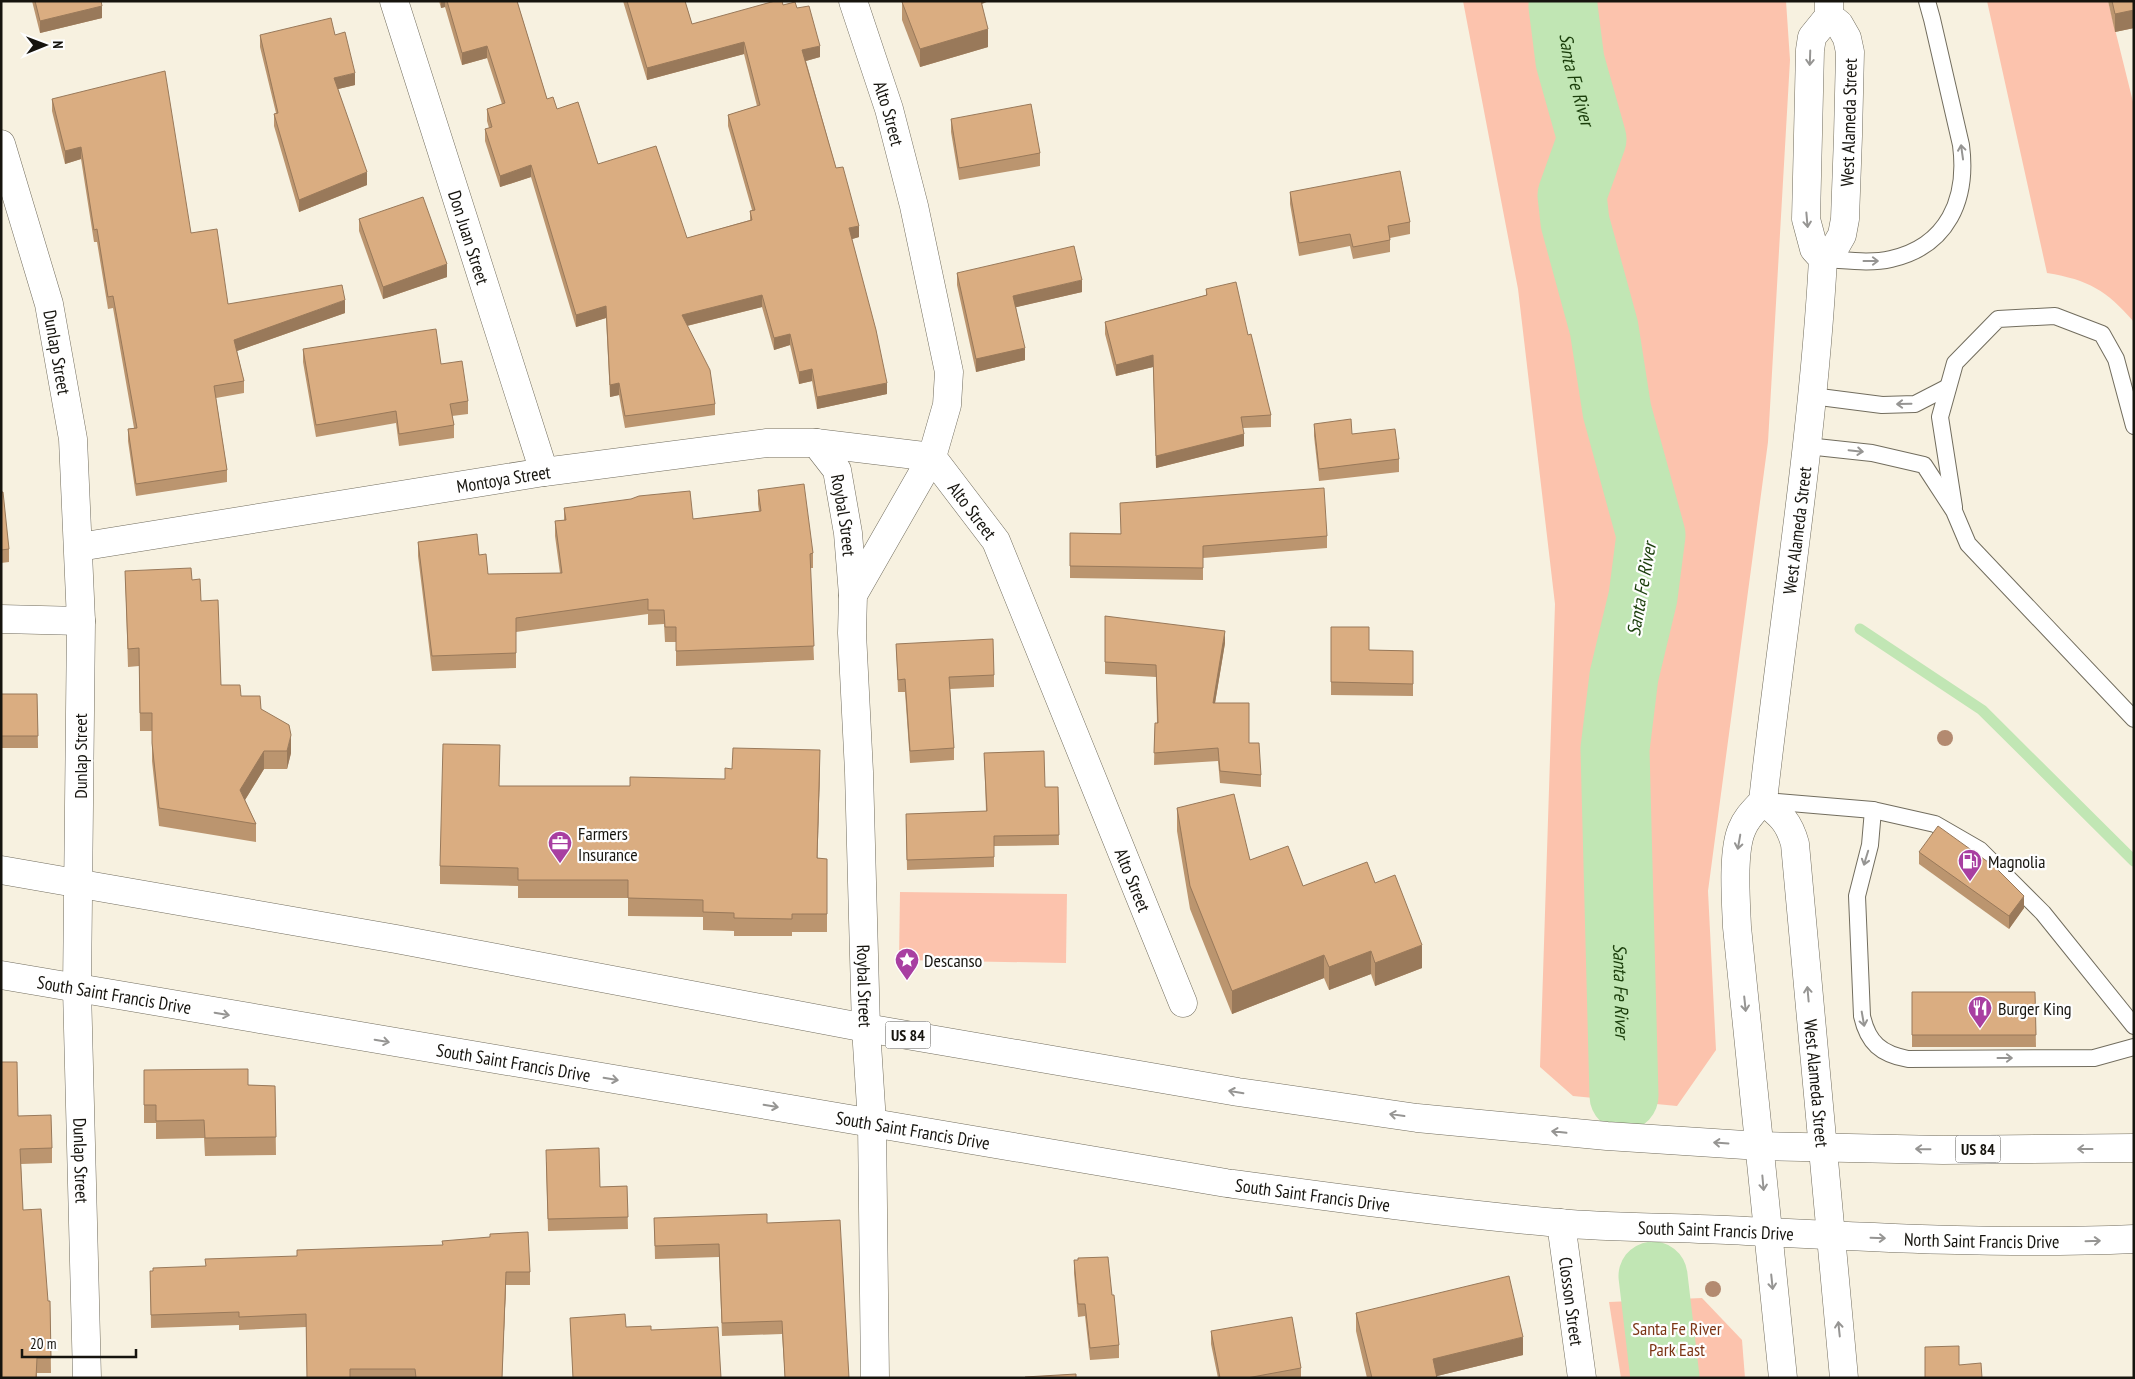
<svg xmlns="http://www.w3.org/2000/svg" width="2135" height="1379" font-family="'PT Sans Narrow',sans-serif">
<rect width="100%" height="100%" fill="#f7f1e0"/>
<g fill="#fcc3ad">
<polygon points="1463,1 1786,1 1790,60 1768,442 1708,891 1716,1050 1677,1106 1573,1096 1540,1067 1555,604 1518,289"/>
<path d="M1987,1h121l26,105v216c-28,-32 -45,-42 -87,-49z"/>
<polygon points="900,892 1067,894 1066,963 899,960"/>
<polygon points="1702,1298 1742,1340 1745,1378 1621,1378 1609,1302"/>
</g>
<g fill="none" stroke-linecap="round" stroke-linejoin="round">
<polyline stroke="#c1e6b4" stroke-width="11" points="1860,629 1982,710 2134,861"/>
<g stroke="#c1e6b4" stroke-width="69">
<path id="s1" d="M1563,6l7,55 22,78 -20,56 3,27 29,106 13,83 34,124 -8,62 -19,79 -9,73 9,347"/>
<polyline points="1653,1276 1665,1378"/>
</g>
<defs>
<g id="lane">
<path d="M1823,259c22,1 47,5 68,0 57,-13 77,-60 70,-114l-29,-126 -5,-18"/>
<polyline points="1812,396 1882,405 1915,404 1948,387"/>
<polyline points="1807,446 1872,453 1924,465 1954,511 1968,544 2134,719"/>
<polyline points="1954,507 1940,417 1955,363 1998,319 2055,316 2102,334 2116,359 2134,426"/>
<polyline points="1766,801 1873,810 1935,824 1980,850 2043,913 2134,1026"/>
<path d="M1873,810l-3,35 -13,51 5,120c6,27 19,38 46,43l186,-1 40,-11"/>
</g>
<g id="street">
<path id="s2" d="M394,1l150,471"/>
<path id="s3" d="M853,1l36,108 25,97 35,166 -2,33 -15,52 64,84 187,462"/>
<path id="s4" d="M1,144l48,160 24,135 8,182 -4,368 10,389"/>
<path id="s5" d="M816,443l21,27 11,63 5,62"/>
<path id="s6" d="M79,547l465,-75 223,-29h49l116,14 -79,138 -1,38 7,139 7,256 6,95 3,255"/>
<polyline points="1,619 81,621"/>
<path id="s7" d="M1561,1223l21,155"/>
</g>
<g id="secondary">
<path id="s8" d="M1823,259l11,-10 8,-14 3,-16 3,-83 2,-84 -3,-14 -8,-14 -10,-8"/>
<path id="s9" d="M1763,801c18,14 26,21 32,43l49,534"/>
<path id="s10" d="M1783,1378l-46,-451c-1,-25 -5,-76 5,-98 4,-11 13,-19 21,-28 20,-180 50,-360 60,-542l-9,-10 -8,-30 4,-169 2,-13 17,-21v-15"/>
</g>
<g id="highway">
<polyline points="1,870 396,939 866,1028 1238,1092 1417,1118 1607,1136 1760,1146 1943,1150 2134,1148"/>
<path id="s11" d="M1,975l1225,208c111,15 221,30 332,40 56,5 113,4 169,7 136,7 271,15 407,9"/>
</g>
</defs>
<use href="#lane" stroke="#726d5e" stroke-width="18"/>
<use href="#street" stroke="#726d5e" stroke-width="29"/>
<use href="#secondary" stroke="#726d5e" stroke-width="29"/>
<use href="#highway" stroke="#726d5e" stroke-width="29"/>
<use href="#lane" stroke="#fff" stroke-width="16"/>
<use href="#street" stroke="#fff" stroke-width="28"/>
<use href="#secondary" stroke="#fff" stroke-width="28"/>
<use href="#highway" stroke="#fff" stroke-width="28"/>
</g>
<g fill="#b38a70">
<circle cx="1945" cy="738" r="8"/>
<circle cx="1713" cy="1289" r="8"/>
</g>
<g fill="#bb956f">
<polygon points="32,1 101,1 102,18 40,33"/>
<polygon points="439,1 517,1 547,99 557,109 598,164 687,238 750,220 750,211 752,210 728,126 728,115 757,106 744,54 647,80 623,1 685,1 692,24 783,5 797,8 820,57 806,61 836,168 859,237 852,239 887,394 817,409 812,381 799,384 790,345 774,350 762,307 687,326 715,404 715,415 625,428 619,395 610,397 606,318 576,327 531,177 500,187 485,141 485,129 489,128 487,121 487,109 502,104 487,58 462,65 445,7 441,8"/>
<polygon points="2108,1 2134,1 2134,28 2115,32"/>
<polygon points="902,2 982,4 988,47 920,67 902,20"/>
<polygon points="260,35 355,85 338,89 367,185 299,212 274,126 274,114 276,113 260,47"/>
<polygon points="52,99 191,233 228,304 345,313 237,351 244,381 244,393 216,398 227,470 227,482 136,496 128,441 128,429 134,428 113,308 108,309 97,242 94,242 81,159 65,164 52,111"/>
<polygon points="951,119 1040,153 1040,166 959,180 951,132"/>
<polygon points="1290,192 1410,222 1410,234 1390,238 1390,252 1353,259 1350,246 1299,256 1290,204"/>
<polygon points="359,219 447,277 383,299 359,231"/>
<polygon points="957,273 1082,292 1016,307 1025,360 976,372 957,285"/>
<polygon points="1206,289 1248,335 1271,415 1271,427 1243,428 1244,446 1156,468 1153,367 1116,376 1105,334 1105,322 1206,295"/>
<polygon points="303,349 441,364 468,401 468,414 452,416 454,425 454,438 399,446 396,423 316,437 303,362"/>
<polygon points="1314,424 1352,434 1399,459 1399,472 1319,481 1314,436"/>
<polygon points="758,490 813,553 813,568 810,568 814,660 676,666 676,642 665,642 664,624 648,625 648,614 516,632 516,668 432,671 418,556 418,542 479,555 488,574 560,573 555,536 555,521 564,520 564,508 693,519 759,511 758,504"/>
<polygon points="1,492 9,549 9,562 1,563"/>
<polygon points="1070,533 1327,536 1327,548 1203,558 1203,580 1070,578"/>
<polygon points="125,571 192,580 201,601 221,685 241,696 261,709 291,753 287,769 264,769 245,800 256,824 256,842 159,826 152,761 152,731 140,731 139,666 128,667"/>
<polygon points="1105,616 1225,643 1215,703 1249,743 1261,775 1261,787 1220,783 1218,761 1154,765 1155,723 1157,723 1156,677 1105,674"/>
<polygon points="1331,627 1369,650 1413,651 1413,696 1331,695"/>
<polygon points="896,644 994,675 994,687 950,689 954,748 954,760 910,763 905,692 898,692"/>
<polygon points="1,694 37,694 38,748 1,748"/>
<polygon points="984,753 1045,787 1058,787 1059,845 994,846 994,867 907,870 906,824 986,811"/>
<polygon points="820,768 817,858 827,859 827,932 792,932 792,936 734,936 734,931 703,930 703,917 628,916 628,898 518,898 518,886 440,884 440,866 630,786 725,779 732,769"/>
<polygon points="1177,808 1250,860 1303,886 1375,883 1422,968 1375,986 1371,974 1329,990 1324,978 1232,1014 1190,909 1177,831"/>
<polygon points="1919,852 2024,908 2009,929 1919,864"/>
<polygon points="1912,992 2035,992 2036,1047 1912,1047"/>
<polygon points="144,1070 248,1085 275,1086 276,1155 205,1156 204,1138 156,1139 156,1123 144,1123"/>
<polygon points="18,1116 52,1148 52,1163 21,1164 23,1210 48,1301 50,1301 51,1373 37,1373 37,1378 1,1378"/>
<polygon points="546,1162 600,1187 627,1186 628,1229 548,1231"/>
<polygon points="654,1218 767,1223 849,1378 785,1378 782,1334 722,1336 719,1257 655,1259"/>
<polygon points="1074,1260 1112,1295 1119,1345 1119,1358 1090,1360 1085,1316 1078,1317 1074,1273"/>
<polygon points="150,1271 530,1272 530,1285 506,1285 502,1378 307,1378 306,1327 239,1330 239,1325 151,1328"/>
<polygon points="1356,1313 1523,1355 1437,1376 1437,1378 1367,1378 1356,1331"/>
<polygon points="570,1318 626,1327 651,1330 721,1378 573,1378"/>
<polygon points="1211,1331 1301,1368 1301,1378 1218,1378 1211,1344"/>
</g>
<g fill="#99795a">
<polygon points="441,1 445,1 445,7 441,8"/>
<polygon points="977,1 989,1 977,6"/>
<polygon points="102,6 102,18 40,33 40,21"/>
<polygon points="2134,10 2134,28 2115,32 2115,14"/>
<polygon points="988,29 988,47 920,67 920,49"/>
<polygon points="744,42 744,54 647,80 647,68"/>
<polygon points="487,46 487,58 462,65 462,53"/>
<polygon points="820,46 820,57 802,62 802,50"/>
<polygon points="355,73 355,85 334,90 334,78"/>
<polygon points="81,147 81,159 65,164 65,151"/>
<polygon points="531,165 531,177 500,187 500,176"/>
<polygon points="367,172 367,185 299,212 299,200"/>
<polygon points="859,226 859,237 849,240 849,228"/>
<polygon points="447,264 447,277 383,299 383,287"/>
<polygon points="1082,280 1082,292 1013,308 1013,296"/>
<polygon points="762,295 762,307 682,327 682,315"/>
<polygon points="345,300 345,313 234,352 234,340"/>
<polygon points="606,306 606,318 576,327 576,315"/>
<polygon points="790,334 790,345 774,350 774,338"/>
<polygon points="1025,348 1025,360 976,372 976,359"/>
<polygon points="1153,355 1153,367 1116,376 1116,365"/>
<polygon points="812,369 812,381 799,384 799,372"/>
<polygon points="619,383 619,395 610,397 610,385"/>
<polygon points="887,383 887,394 817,409 817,397"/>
<polygon points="1244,434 1244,446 1156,468 1156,456"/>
<polygon points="1225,631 1225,643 1213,715 1213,703"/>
<polygon points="291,735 291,753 287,769 287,751"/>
<polygon points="820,750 820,768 817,876 817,858"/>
<polygon points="264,751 264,769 240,808 240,790"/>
<polygon points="2024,896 2024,908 2009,929 2009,916"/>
<polygon points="1422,945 1422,968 1375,986 1375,963"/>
<polygon points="1371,951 1371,974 1329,990 1329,967"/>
<polygon points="1324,955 1324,978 1232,1014 1232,991"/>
<polygon points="506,1272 506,1285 502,1378"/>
<polygon points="1523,1337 1523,1355 1433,1377 1433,1359"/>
</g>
<g fill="#daad81" stroke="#99795a">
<polygon points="35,1 101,1 102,6 40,21"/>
<polygon points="447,1 517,1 547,99 553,97 557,109 578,102 598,164 656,146 687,238 752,220 750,211 755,210 728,115 760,105 744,42 647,68 627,1 685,1 692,24 775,1 782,1 783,5 795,2 797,8 809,6 820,46 802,50 836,168 843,167 859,226 849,228 876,330 887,383 817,397 812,369 799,372 790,334 774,338 762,295 682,315 710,370 715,404 625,416 619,383 610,385 606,306 576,315 531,165 500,176 485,129 492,127 487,109 505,103 487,46 462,53"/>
<polygon points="904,1 981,1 988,29 920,49 902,2"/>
<polygon points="2112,1 2134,1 2134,10 2115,14"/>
<polygon points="331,18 335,35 345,32 355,73 334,78 367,172 299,200 274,114 278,113 260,35"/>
<polygon points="165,71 191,233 217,229 228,304 342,285 345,300 234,340 244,381 214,386 227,470 136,484 128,429 137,428 113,296 108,297 97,229 94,230 81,147 65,151 52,99"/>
<polygon points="1031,104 1040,153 959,168 951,119"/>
<polygon points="1400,171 1410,222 1388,226 1390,240 1353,247 1350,234 1299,243 1290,192"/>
<polygon points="423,197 447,264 383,287 359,219"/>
<polygon points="1074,246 1082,280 1013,296 1025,348 976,359 957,273"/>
<polygon points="1236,282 1248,335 1251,334 1271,415 1241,417 1244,434 1156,456 1153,355 1116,365 1105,322 1207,295 1206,289"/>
<polygon points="436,329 441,364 462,361 468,401 450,404 454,425 399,434 396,411 316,425 303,349"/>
<polygon points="1351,419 1352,434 1395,429 1399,459 1319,469 1314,424"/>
<polygon points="804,484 813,553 810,554 814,646 676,651 676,627 665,627 664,610 648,610 648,599 516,618 516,653 432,656 418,542 477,534 479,555 486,554 488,574 562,573 555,521 566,520 564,508 631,499 639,496 690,491 693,519 761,511 758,490"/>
<polygon points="1324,488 1327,536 1203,546 1203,568 1070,566 1070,533 1121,534 1120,503"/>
<polygon points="1,492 3,492 9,549 1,550"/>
<polygon points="191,568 192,580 200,579 201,601 218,600 221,685 240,685 241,696 260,696 261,709 289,725 291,735 287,751 264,751 240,790 256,824 159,808 152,743 152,713 140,713 139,648 128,649 125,571"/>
<polygon points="1105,616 1225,631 1213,703 1249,703 1249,743 1259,743 1261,775 1220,771 1218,748 1154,753 1155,723 1158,723 1156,665 1105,662"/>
<polygon points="1331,627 1369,627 1369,650 1413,651 1413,684 1331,682"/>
<polygon points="993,639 994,675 949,677 954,748 910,751 905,679 898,680 896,644"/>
<polygon points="1,694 37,694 38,736 1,736"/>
<polygon points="443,744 500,745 499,786 630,786 630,777 725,779 725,768 732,769 733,748 820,750 817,858 827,859 827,914 792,914 792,919 734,918 734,913 703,912 703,900 628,898 628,880 518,880 518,868 440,866"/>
<polygon points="1044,751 1045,787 1058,787 1059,835 994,836 994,857 907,860 906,814 987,811 984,753"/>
<polygon points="1234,794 1250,860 1288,846 1303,886 1367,862 1375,883 1395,875 1422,945 1375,963 1371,951 1329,967 1324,955 1232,991 1190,886 1177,808"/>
<polygon points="1938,826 1995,867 2024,896 2009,916 1919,852"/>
<polygon points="1912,992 2035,992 2036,1035 1912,1035"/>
<polygon points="1,1062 17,1062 18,1116 51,1115 52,1148 20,1149 23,1210 41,1209 48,1301 50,1301 51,1358 37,1358 36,1378 1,1378"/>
<polygon points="248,1069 248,1085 275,1086 276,1137 205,1138 204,1120 156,1121 156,1105 144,1105 144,1070"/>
<polygon points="599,1148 600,1187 627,1186 628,1217 548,1219 546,1150"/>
<polygon points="767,1214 767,1223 840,1220 849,1378 785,1378 782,1321 722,1323 719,1244 655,1246 654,1218"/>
<polygon points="528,1232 530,1272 506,1272 502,1378 416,1378 415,1369 350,1369 350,1378 307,1378 306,1314 239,1317 239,1312 151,1315 150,1271 153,1271 153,1268 206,1266 205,1259 297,1256 297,1250 443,1245 442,1241 490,1237 490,1234"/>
<polygon points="1108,1257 1112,1295 1114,1295 1119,1345 1090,1348 1085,1304 1078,1304 1074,1260 1078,1260 1078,1258"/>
<polygon points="1509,1276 1523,1337 1433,1359 1437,1378 1372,1378 1356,1313"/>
<polygon points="625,1314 626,1327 651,1326 651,1330 718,1327 721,1378 573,1378 570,1318"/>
<polygon points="1292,1317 1301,1368 1247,1378 1220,1378 1211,1331"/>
<polygon points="1959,1346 1959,1365 1981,1363 1982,1378 1925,1378 1925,1347"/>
<polygon points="1076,1374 1076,1378 1025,1378 1025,1377"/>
</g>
<defs><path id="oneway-shaft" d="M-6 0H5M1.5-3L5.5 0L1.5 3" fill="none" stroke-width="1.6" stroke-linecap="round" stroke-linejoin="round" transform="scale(1.25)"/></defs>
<g stroke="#969593">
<use href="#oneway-shaft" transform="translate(1810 58) rotate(92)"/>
<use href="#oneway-shaft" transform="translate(1962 152) rotate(-98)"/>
<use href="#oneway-shaft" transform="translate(1807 220) rotate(85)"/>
<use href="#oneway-shaft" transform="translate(1871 261)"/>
<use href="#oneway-shaft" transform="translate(1904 404) rotate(179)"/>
<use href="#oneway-shaft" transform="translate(1856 451) rotate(6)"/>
<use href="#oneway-shaft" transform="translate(1739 842) rotate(100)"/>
<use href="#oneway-shaft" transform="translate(1866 858) rotate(107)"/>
<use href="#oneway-shaft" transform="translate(1808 994) rotate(-95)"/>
<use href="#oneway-shaft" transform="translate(1745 1004) rotate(84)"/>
<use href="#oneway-shaft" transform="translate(222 1014) rotate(10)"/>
<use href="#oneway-shaft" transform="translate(1863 1019) rotate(80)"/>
<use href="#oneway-shaft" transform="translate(382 1041) rotate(10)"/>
<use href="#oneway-shaft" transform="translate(2005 1058)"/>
<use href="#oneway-shaft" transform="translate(611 1079) rotate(9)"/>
<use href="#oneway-shaft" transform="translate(1236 1092) rotate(-171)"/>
<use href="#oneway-shaft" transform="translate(771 1106) rotate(9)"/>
<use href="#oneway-shaft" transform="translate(1397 1115) rotate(-172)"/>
<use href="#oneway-shaft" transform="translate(1559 1132) rotate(-174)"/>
<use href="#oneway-shaft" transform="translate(1721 1143) rotate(-176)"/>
<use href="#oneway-shaft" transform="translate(1923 1149) rotate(-179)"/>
<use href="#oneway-shaft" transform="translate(2085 1149) rotate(180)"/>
<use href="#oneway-shaft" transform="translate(1763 1183) rotate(85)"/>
<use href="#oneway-shaft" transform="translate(1878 1238) rotate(2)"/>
<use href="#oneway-shaft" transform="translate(2093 1241) rotate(-2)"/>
<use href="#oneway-shaft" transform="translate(1772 1282) rotate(84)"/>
<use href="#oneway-shaft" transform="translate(1839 1329) rotate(-96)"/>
</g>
<defs>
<symbol id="office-pin" viewBox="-11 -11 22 30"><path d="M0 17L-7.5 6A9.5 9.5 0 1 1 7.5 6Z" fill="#a83fa1" stroke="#fefefe"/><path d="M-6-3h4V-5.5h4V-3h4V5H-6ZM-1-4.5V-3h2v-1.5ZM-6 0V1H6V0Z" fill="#fff"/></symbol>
<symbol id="fuel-pin" viewBox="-11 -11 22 30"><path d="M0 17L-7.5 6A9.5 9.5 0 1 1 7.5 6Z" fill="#a83fa1" stroke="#fefefe"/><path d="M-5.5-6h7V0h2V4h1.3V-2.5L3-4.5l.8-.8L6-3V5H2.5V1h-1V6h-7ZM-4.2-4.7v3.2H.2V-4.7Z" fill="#fff"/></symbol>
<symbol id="sight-pin" viewBox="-11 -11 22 30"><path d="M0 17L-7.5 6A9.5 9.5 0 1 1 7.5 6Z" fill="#a83fa1" stroke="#fefefe"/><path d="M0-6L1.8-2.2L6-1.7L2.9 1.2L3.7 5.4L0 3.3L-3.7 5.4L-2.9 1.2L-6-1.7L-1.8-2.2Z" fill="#fff"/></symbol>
<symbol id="restaurant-pin" viewBox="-11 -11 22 30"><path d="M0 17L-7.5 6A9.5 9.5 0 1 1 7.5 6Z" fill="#a83fa1" stroke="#fefefe"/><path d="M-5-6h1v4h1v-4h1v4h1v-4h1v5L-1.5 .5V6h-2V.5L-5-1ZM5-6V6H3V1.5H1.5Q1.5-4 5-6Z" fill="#fff"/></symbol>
</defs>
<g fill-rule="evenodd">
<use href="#office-pin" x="546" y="829" width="28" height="38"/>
<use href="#fuel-pin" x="1956" y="847" width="28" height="38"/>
<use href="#sight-pin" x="893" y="946" width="28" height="38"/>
<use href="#restaurant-pin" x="1966" y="994" width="28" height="38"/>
</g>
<g text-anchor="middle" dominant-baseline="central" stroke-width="4.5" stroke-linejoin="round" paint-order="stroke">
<g fill="#fefefe" stroke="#5c5a56" stroke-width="1">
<rect x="885.5" y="1021.5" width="45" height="27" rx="4"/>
<rect x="1955.5" y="1135.5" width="45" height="27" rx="4"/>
</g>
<g font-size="16" font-weight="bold" fill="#16140e">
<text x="908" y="1035">US 84</text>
<text x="1978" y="1149">US 84</text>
</g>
<g font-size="18" fill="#16140e" stroke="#fefefe">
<text stroke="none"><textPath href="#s3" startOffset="118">Alto Street</textPath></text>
<text stroke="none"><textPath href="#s8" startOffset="144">West Alameda Street</textPath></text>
<text stroke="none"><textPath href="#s2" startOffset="248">Don Juan Street</textPath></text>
<text stroke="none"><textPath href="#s4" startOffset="216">Dunlap Street</textPath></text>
<text stroke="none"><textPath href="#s6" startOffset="430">Montoya Street</textPath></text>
<text stroke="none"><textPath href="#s3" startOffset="538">Alto Street</textPath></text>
<text stroke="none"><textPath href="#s5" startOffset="80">Roybal Street</textPath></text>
<text stroke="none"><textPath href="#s10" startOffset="860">West Alameda Street</textPath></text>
<text transform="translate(80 756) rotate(-90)">Dunlap Street</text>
<text stroke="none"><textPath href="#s3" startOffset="942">Alto Street</textPath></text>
<text stroke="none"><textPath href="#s6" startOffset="1412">Roybal Street</textPath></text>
<text stroke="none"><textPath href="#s11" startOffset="115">South Saint Francis Drive</textPath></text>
<text stroke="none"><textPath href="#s11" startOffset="520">South Saint Francis Drive</textPath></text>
<text stroke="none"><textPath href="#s9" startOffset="295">West Alameda Street</textPath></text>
<text stroke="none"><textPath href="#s11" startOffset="925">South Saint Francis Drive</textPath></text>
<text stroke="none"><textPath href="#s4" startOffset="1026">Dunlap Street</textPath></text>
<text stroke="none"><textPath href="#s11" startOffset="1330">South Saint Francis Drive</textPath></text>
<text stroke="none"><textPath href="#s11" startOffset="1735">South Saint Francis Drive</textPath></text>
<text stroke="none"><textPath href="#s11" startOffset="2001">North Saint Francis Drive</textPath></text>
<text stroke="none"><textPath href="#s7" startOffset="79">Closson Street</textPath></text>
</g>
<g font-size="18" fill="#16140e" stroke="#fefefe" text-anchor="start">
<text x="578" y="833">Farmers<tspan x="578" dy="21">Insurance</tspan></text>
<text x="1988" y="861">Magnolia</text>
<text x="924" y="960">Descanso</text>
<text x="1998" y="1008">Burger King</text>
</g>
<g font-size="18" fill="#7c3515" stroke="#fefefe">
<text x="1677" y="1328">Santa Fe River<tspan x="1677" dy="21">Park East</tspan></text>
</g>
<g font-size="19" font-style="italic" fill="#1a3d0a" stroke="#fefefe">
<text stroke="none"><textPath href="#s1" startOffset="75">Santa Fe River</textPath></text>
<text transform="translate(1641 589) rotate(-80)">Santa Fe River</text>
<text stroke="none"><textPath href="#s1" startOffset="1005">Santa Fe River</textPath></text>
</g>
</g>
<rect width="2135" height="1379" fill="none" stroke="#16140e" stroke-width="5"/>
<g transform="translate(45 45) rotate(89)" stroke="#fefefe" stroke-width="4" paint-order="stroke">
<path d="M0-4L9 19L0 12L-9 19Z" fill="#16140e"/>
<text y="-8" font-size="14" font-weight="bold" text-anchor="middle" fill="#16140e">N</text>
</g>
<path d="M22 1349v8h114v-8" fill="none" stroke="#16140e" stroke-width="2.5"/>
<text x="30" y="1349" font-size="15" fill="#16140e" stroke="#fefefe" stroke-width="4" paint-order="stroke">20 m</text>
</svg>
